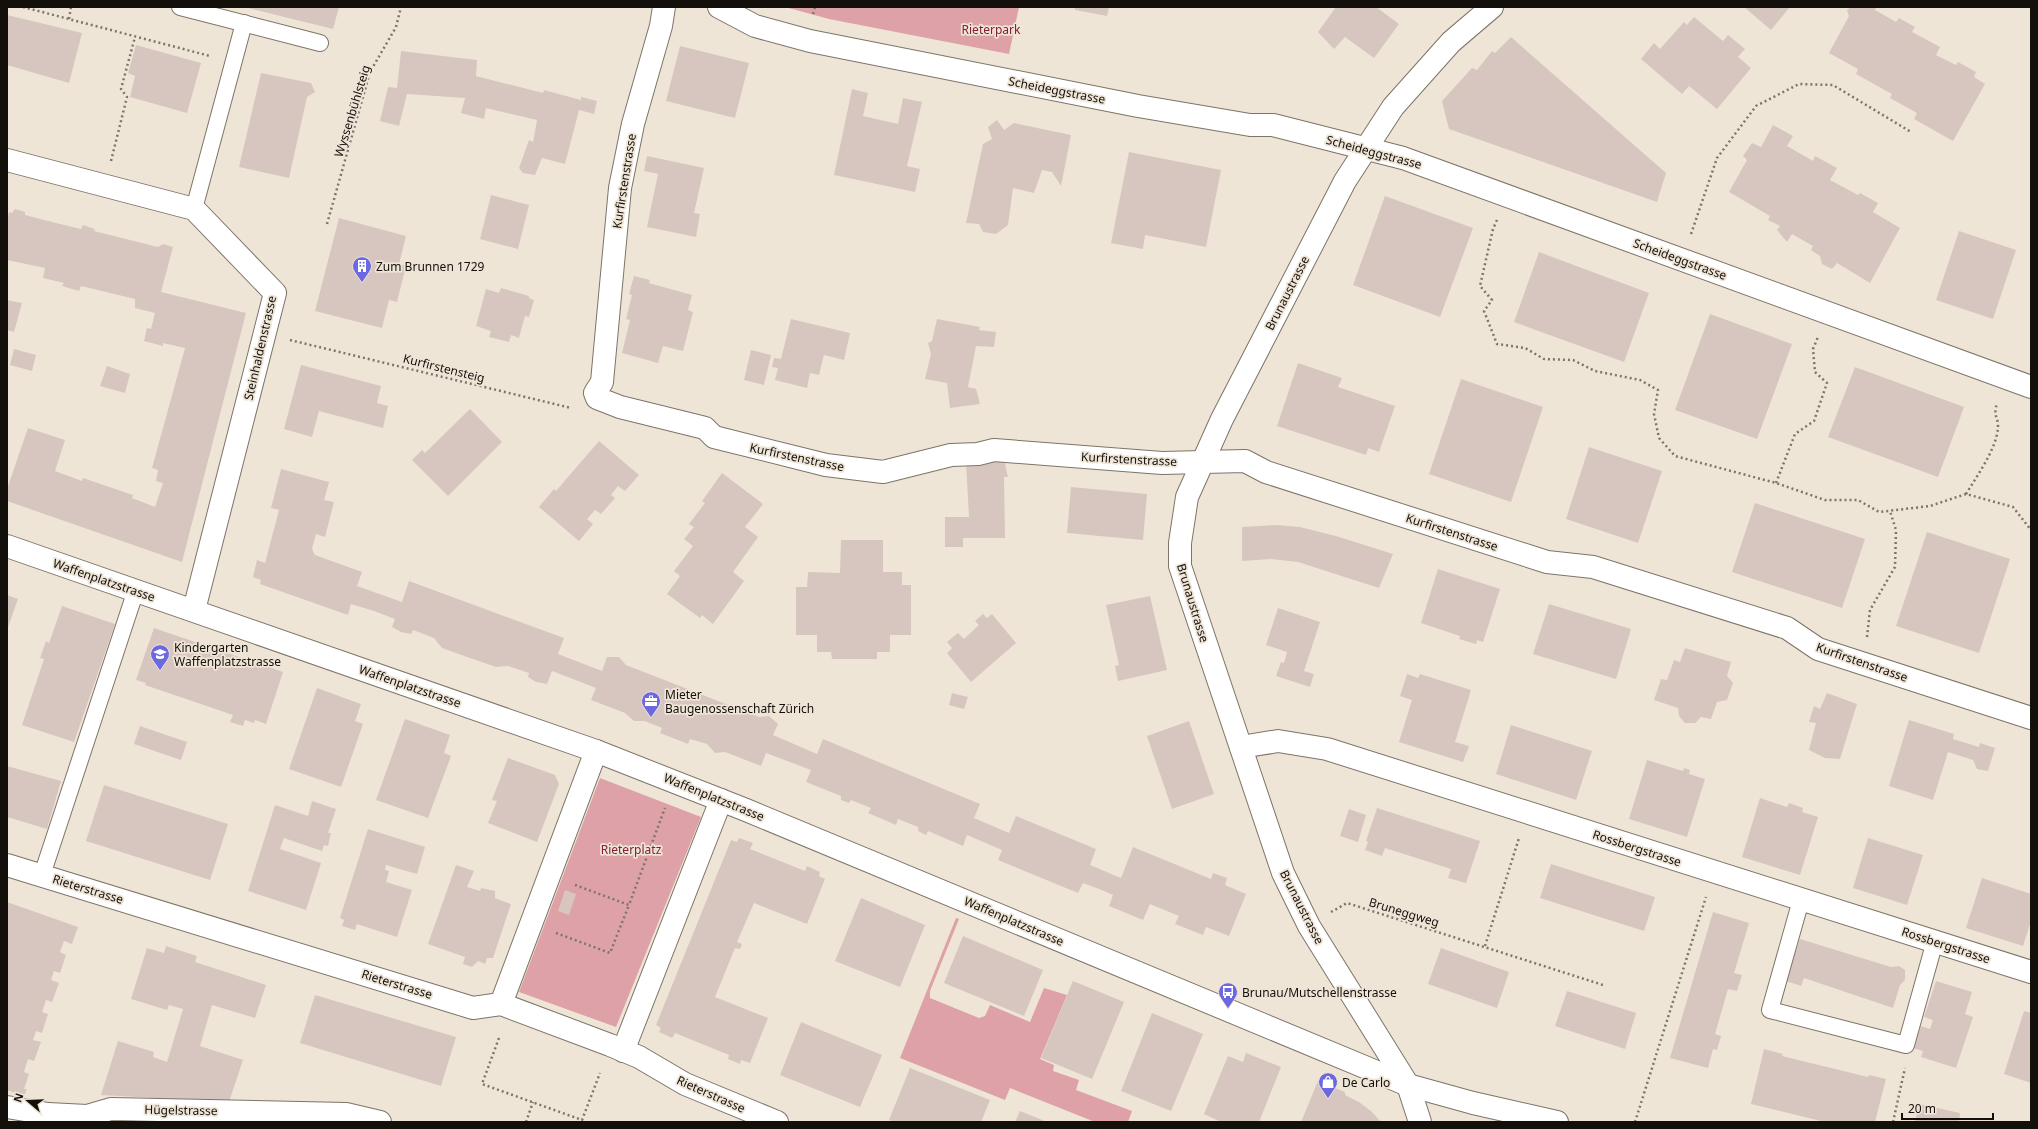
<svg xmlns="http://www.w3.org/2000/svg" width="2038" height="1129" font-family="'Noto Sans',sans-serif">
<rect width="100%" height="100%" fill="#efe5d7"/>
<g fill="#dea1a7">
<polygon points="785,7 1019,7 1009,54 829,19"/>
<polygon points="600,778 701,817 616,1027 519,992"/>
<polygon points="956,918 959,919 930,991 930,998 979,1018 985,1016 990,1005 1030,1022 1044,988 1067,995 1040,1059 1054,1065 1053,1071 1079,1080 1076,1090 1132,1111 1128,1122 1095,1122 1010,1088 1005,1100 900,1058"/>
</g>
<g fill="#d7c6bf">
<polygon points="244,7 339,7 333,29"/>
<polygon points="1075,7 1109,7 1107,16 1075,10"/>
<polygon points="1336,7 1376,7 1399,24 1374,58 1345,37 1334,49 1318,32"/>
<polygon points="1744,7 1790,7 1771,30"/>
<polygon points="1851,7 1876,7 1875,10 1896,22 1899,18 1915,27 1912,32 1940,47 1936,55 1956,65 1958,62 1976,72 1974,77 1985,84 1953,141 1914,119 1917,113 1890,98 1892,94 1856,74 1858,69 1829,53 1849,16 1847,10"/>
<polygon points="7,15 82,33 69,83 7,65"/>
<polygon points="1694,17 1723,41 1728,35 1745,49 1738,57 1751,68 1717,109 1689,86 1682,94 1641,59 1654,43 1660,49 1684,22 1687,25"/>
<polygon points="1511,37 1666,173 1657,202 1449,129 1442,101 1472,68 1477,70 1492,51 1495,53"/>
<polygon points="136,45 201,63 187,113 130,97 135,76 128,73"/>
<polygon points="680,46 749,63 735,118 666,101"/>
<polygon points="401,51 477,60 476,76 543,93 544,90 581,100 581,97 597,101 594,114 579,110 565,164 542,158 535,175 523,173 519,168 529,140 533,142 537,120 486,108 484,119 461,113 465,98 407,94 399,126 380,121 388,87 397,88"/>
<polygon points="261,73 311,83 315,92 307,97 289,178 239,167"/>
<polygon points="852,89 868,93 863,116 898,124 903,98 922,102 907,166 920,169 915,192 834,175"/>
<polygon points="997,120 1004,130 1014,123 1071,135 1061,186 1052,172 1042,170 1034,193 1013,188 1008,225 996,234 983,232 979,224 966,223 983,144 992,139 988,127"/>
<polygon points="1773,125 1793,136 1787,146 1813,161 1815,156 1837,168 1830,180 1858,195 1860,193 1878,203 1873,212 1900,228 1870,283 1837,263 1832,269 1822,264 1820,256 1811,250 1813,246 1792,234 1787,242 1777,230 1780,226 1768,220 1770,216 1729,192 1747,160 1743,156 1752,143 1761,147"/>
<polygon points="1129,152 1221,170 1206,247 1145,235 1143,249 1111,243"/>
<polygon points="647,156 704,168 694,213 700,214 696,237 647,227 658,174 644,171"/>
<polygon points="491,195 529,205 518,249 480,239"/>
<polygon points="1385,196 1473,228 1440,317 1353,285"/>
<polygon points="15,209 25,212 25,215 56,223 81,229 83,225 95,229 94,231 158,247 163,244 173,247 161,292 246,313 182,562 7,501 7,489 28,428 65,440 55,471 82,481 83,478 133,495 132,498 155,507 163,483 156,481 158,470 152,468 185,348 163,343 163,346 144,341 147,328 151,329 155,313 135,308 135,299 81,286 79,291 62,286 64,283 43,278 45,268 7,260 7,222 9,212 12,213"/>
<polygon points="339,218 406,236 399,264 406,266 397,302 389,300 382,328 315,311"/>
<polygon points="1959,231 2016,250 1993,319 1936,300"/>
<polygon points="1539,252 1649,293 1624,362 1514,322"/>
<polygon points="634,276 650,280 649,283 692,295 688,310 693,312 683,351 663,346 658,363 622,353 630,320 626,319 632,295 629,294"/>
<polygon points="501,288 529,296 529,298 534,300 529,317 525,316 519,338 511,335 509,342 489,337 491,331 476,326 486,289 499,293"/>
<polygon points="7,300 22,303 14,332 7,330"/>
<polygon points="1710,314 1792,344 1757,439 1675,410"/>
<polygon points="791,319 850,333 844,360 824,355 819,375 810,373 807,388 775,380 778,368 772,367 774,358 781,359"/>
<polygon points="937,319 980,327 979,330 996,332 994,347 976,346 968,387 976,389 980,404 950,408 947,383 925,379 931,354 928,343 932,341"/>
<polygon points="14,349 36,355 32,371 10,365"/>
<polygon points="751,350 771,355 764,385 744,380"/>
<polygon points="1298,363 1342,378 1338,387 1395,406 1379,452 1368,448 1366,455 1277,426"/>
<polygon points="301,365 381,386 377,403 388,406 383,428 319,411 312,437 284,429"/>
<polygon points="107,366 130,374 125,393 100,386"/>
<polygon points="1855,367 1964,407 1938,477 1828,437"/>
<polygon points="1461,379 1543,407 1511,502 1429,474"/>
<polygon points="470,409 502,442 448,496 412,460 422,450 425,453"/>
<polygon points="599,441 639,475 625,491 618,486 611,495 615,498 601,514 595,510 587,519 593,524 579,541 539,507 554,489 556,491"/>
<polygon points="1589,447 1662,471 1638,543 1566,519"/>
<polygon points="1004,460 1008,477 1004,477 1005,538 963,538 963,547 945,547 945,517 969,517 966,463"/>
<polygon points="281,469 329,482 324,500 334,502 325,537 316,534 312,549 315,555 362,572 357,586 402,602 409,581 564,638 558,654 602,671 607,657 619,657 626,665 759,717 769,716 778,724 773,735 817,754 823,739 980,804 974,818 1009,833 1016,816 1096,849 1090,865 1121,878 1133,847 1211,879 1213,873 1227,878 1225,885 1246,894 1229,936 1206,927 1203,935 1175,924 1179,916 1150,904 1143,920 1109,906 1113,895 1099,889 1083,883 1078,893 998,860 1002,850 967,835 963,846 928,831 926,835 918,831 918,827 898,819 896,825 868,813 871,808 851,800 849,803 841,800 841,796 806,782 811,770 766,753 761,766 725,752 715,753 707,744 690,739 688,744 660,733 662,728 645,721 634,721 625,713 591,700 596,688 552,671 547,684 536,682 528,677 529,673 508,666 496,667 470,658 442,648 434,638 413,630 411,634 401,632 392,627 395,619 374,611 351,604 348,615 260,584 261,580 253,577 257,560 265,563 279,510 271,508"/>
<polygon points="722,473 763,504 745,527 758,537 733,572 744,581 713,624 702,615 700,618 667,594 680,576 674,571 693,546 684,539 694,527 689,524 705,503 702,501"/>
<polygon points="1071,487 1147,494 1143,540 1067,533"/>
<polygon points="1755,503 1865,539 1842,608 1732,572"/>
<polygon points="1277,525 1300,527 1336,536 1393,554 1379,588 1298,562 1271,559 1242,561 1242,527"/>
<polygon points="1927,532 2010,559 1979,653 1896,626"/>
<polygon points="841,540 883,540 883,572 902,572 902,585 911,585 911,635 890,635 890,652 877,652 877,659 832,659 831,652 817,652 817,635 796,635 796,587 807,587 808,572 840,573"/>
<polygon points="1438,569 1500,589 1483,642 1477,640 1476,644 1459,639 1460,636 1421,623"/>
<polygon points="7,595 18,599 7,630"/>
<polygon points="1150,596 1167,670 1118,681 1115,666 1119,665 1106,605"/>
<polygon points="1549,604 1631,629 1616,679 1533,654"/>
<polygon points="62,606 115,624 74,742 22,725 44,659 40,658 46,641 49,643"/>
<polygon points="1278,608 1320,622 1304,671 1314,674 1310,687 1276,676 1281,662 1284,663 1287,652 1266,645"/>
<polygon points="983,614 987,618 992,614 1016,643 971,682 947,653 952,648 947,642 958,633 964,639 979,625 975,621"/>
<polygon points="154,628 283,672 266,724 255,720 254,723 245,720 243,726 230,722 233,715 145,685 146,683 136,680"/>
<polygon points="1685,648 1731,662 1727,676 1733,683 1727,700 1717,702 1711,719 1701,717 1695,723 1685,723 1679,716 1678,708 1654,700 1661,679 1667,680 1674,660 1680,662"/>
<polygon points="1407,674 1418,678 1420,674 1471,690 1455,742 1469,746 1463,762 1399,742 1412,700 1400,696"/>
<polygon points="317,688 361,704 355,721 363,724 341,787 289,769"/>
<polygon points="952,693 968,697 964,709 949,705"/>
<polygon points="1827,693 1857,704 1840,759 1825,758 1809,750 1816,723 1809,722 1814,706 1820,709"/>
<polygon points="405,719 450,735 444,753 451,756 428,818 376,800"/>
<polygon points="1909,720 1954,734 1953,739 1979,747 1980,743 1995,748 1988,771 1977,769 1973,760 1948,752 1933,800 1889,786"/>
<polygon points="1189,721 1214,794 1172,809 1147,736"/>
<polygon points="1511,725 1592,751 1576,800 1496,774"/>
<polygon points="140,726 187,742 181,760 134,744"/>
<polygon points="508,758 555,775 559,784 537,842 488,823 497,801 492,800"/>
<polygon points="1647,760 1683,771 1684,768 1690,770 1689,774 1705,779 1687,837 1629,819"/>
<polygon points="7,766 61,781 47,829 7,817"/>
<polygon points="104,785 228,824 210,880 86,841"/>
<polygon points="1760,798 1787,807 1789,803 1803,808 1802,812 1818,817 1800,875 1742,857"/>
<polygon points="312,801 336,809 328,833 331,833 328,846 324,845 322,851 284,838 280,849 321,863 306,910 248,891 275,805 308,816"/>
<polygon points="1377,808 1480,841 1466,883 1448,878 1451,869 1385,848 1382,856 1365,850 1368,842 1366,841"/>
<polygon points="1349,809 1366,815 1358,842 1340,836"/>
<polygon points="368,829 425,847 417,874 386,865 385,870 389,871 386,882 412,890 397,937 357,924 355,930 342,926 344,920 340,918"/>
<polygon points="739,838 753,843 750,849 805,871 807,866 820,872 819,876 825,879 807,924 754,903 737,942 742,944 740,949 735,948 715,997 768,1018 750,1063 741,1060 740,1064 728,1059 729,1055 675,1033 672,1038 659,1032 661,1028 656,1025 731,840 737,842"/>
<polygon points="1868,838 1923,855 1907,905 1853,888"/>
<polygon points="1551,864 1655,897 1644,931 1540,898"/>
<polygon points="456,865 474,871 467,887 480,891 481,888 495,891 495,898 511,904 493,958 487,958 485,964 478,961 472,967 463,964 465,957 428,944"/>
<polygon points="1982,878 2031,894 2031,921 2023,946 1966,928"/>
<polygon points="565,890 576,894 569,915 558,911"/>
<polygon points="861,898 925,925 900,987 835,961"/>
<polygon points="7,902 78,927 72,944 64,941 60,952 66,955 60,973 54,971 51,980 59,983 52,1002 46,1000 42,1012 48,1014 42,1033 36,1031 33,1040 41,1042 34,1061 28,1059 24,1072 29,1074 24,1089 27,1089 24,1096 7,1090"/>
<polygon points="1713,912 1749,923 1734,973 1742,975 1737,991 1728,989 1715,1034 1721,1036 1717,1050 1713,1049 1708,1068 1670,1058"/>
<polygon points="963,936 1043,970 1024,1016 944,983"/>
<polygon points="1800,939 1891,967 1899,966 1905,970 1905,980 1900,985 1893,1008 1804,978 1801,986 1786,981"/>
<polygon points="166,946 197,956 195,962 266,985 255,1018 212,1005 200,1046 243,1060 229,1102 101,1095 118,1041 154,1052 153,1057 167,1062 183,1009 169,1005 167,1010 131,999 147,948 164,953"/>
<polygon points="1441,948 1509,972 1497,1008 1428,984"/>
<polygon points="1073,981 1124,1002 1092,1079 1041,1058"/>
<polygon points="1936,981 1972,992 1965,1014 1973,1017 1956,1068 1921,1057 1923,1051 1913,1048 1921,1026 1930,1029 1933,1020 1924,1017"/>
<polygon points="1567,991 1636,1013 1625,1049 1555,1026"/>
<polygon points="315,995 456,1037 441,1086 300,1043"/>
<polygon points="2024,1011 2031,1013 2031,1083 2004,1074"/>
<polygon points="1152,1013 1203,1034 1171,1111 1121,1091"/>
<polygon points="801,1022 882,1055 860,1107 780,1075"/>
<polygon points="1764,1049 1783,1054 1782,1056 1868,1077 1869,1075 1886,1079 1875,1122 1825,1122 1751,1104"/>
<polygon points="1246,1053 1281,1067 1259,1122 1219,1122 1219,1121 1204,1114 1228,1056 1243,1062"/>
<polygon points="910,1068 990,1100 981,1122 895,1122 889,1120"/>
<polygon points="1318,1081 1345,1092 1345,1095 1359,1102 1372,1112 1381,1122 1301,1122"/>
<polygon points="1919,1104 1960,1113 1959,1122 1915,1122"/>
<polygon points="1020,1111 1047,1122 1015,1122"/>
</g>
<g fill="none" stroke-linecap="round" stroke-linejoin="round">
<defs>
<g id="service">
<polyline points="180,7 320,43"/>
<polyline points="194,209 244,23"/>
<polyline points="42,875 136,590"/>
<polyline points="1801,900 1770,1010 1906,1045 1935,941"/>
</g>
<g id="minor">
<polyline points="664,7 661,26 633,124 620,188 602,382 595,393 597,398 620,407 705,428 714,437 826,465 883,472 951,455 978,454 994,450 1162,463 1245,461 1266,472 1547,562 1593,567 1787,628 1818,649 2031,718"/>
<polyline points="719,7 755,26 810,41 1138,106 1250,125 1273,125 1403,158 2031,387"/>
<polyline points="7,160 194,209 275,293 194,610"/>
<polyline points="1241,747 1278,741 1327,749 2031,972"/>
<polyline points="7,865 473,1008 501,1004 610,1045 639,1057 685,1084 777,1122"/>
<polyline points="501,1004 596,751"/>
<polyline points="623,1051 721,800"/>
<polyline points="1408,1085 1309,926 1283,873 1180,566 1180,543 1187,497 1222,419 1345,181 1393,107 1451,42 1492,7"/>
<polyline points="7,1107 48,1114 87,1116 111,1109 346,1114 380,1122"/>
</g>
<g id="tertiary">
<polyline points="7,546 596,751 746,810 1408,1085 1473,1103 1557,1122"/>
<polyline points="1408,1085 1420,1122"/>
</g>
</defs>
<use href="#service" stroke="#7d7467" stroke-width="18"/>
<use href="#minor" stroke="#7d7467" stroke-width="24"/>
<use href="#tertiary" stroke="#7d7467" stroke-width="24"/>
<g stroke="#7b756c" stroke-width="2.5" stroke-dasharray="2 3" stroke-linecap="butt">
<polyline points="23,7 210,56"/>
<polyline points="813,14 815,7"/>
<polyline points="69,19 71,7"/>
<polyline points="111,161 127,97 121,89 135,37"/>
<polyline points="1497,220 1493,229 1480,286 1492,300 1484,311 1497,344 1525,348 1544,359 1573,360 1595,371 1640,380 1658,390 1654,414 1659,438 1675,456 1776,483 1825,500 1858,500 1879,512 1930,506 1966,494 2013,507 2031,530"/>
<polyline points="327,224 370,72 396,27 401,7"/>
<polyline points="1691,234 1717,158 1756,106 1799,84 1833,85 1911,132"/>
<polyline points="290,340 571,408"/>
<polyline points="1776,483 1795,434 1814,421 1827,383 1815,372 1813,349 1818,337"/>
<path d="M1966,494c11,-18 31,-46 32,-67 0,-11 -5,-10 -1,-24"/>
<polyline points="1867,637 1870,610 1895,567 1896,530 1890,511"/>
<polyline points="575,885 629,905 665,808"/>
<polyline points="1331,912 1347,903 1603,985"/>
<polyline points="556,933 610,953 629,905"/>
<polyline points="1485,946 1519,838"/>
<polyline points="499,1038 482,1084 582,1120 600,1073"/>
<polyline points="526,1122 533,1102"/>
<polyline points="1635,1122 1706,897"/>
<polyline points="1893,1122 1905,1068"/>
</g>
<use href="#service" stroke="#fff" stroke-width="16"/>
<use href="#minor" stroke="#fff" stroke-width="22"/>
<use href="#tertiary" stroke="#fff" stroke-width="22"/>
</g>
<defs>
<symbol id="building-pin" viewBox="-11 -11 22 30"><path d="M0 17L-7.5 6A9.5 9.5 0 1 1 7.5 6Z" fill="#6b68e1" stroke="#efe5d7"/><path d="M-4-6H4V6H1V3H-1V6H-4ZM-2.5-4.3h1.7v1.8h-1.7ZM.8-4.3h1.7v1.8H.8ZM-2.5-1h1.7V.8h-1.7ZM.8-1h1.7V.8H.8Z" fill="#fff"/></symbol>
<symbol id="school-pin" viewBox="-11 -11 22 30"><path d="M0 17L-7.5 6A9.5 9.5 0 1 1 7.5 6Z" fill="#6b68e1" stroke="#efe5d7"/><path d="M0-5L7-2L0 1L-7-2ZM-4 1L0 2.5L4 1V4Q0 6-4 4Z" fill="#fff"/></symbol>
<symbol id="office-pin" viewBox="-11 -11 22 30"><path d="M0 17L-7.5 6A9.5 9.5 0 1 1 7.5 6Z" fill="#6b68e1" stroke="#efe5d7"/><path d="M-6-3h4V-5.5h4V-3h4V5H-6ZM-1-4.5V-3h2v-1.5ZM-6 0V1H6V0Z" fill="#fff"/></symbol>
<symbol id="bus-pin" viewBox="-11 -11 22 30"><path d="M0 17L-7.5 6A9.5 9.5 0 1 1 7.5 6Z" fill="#6b68e1" stroke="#efe5d7"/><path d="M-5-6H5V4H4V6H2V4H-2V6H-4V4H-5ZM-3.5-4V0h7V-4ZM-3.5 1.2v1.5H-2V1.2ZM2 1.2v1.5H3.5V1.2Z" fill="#fff"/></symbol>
<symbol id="shop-pin" viewBox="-11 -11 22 30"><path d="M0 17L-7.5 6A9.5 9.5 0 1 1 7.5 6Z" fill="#6b68e1" stroke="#efe5d7"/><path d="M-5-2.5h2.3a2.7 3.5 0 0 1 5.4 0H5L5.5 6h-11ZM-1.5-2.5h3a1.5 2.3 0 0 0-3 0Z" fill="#fff"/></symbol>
</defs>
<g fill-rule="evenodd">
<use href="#building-pin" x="351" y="255" width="22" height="30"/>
<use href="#school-pin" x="149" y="643" width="22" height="30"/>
<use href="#office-pin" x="640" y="690" width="22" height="30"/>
<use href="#bus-pin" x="1217" y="981" width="22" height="30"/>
<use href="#shop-pin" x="1317" y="1071" width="22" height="30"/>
</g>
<g text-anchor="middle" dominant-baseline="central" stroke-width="3.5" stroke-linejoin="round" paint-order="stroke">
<g font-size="12" fill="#841e35" stroke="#efe5d7">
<text x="991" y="29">Rieterpark</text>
<text x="631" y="849">Rieterplatz</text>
</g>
<g font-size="12" fill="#130f0b" stroke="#efe5d7">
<text transform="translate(1057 90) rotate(11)">Scheideggstrasse</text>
<text transform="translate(352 111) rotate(-73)">Wyssenbühlsteig</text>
<text transform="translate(1374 152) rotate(15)">Scheideggstrasse</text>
<text transform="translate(624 181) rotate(-81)">Kurfirstenstrasse</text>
<text transform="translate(1680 259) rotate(20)">Scheideggstrasse</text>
<text transform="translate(1287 293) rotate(-63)">Brunaustrasse</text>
<text transform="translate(260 348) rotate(-77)">Steinhaldenstrasse</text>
<text transform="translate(444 368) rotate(14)">Kurfirstensteig</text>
<text transform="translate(797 457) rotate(12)">Kurfirstenstrasse</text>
<text transform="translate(1129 459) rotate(3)">Kurfirstenstrasse</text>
<text transform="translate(1452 532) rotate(18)">Kurfirstenstrasse</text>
<text transform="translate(104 580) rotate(19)">Waffenplatzstrasse</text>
<text transform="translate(1193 603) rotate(73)">Brunaustrasse</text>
<text transform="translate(1862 662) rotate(19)">Kurfirstenstrasse</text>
<text transform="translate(410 686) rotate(19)">Waffenplatzstrasse</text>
<text transform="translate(714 797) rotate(22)">Waffenplatzstrasse</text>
<text transform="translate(1637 848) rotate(18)">Rossbergstrasse</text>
<text transform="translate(88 889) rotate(17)">Rieterstrasse</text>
<text transform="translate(1302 907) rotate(63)">Brunaustrasse</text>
<text transform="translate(1404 912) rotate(17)">Bruneggweg</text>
<text transform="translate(1014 921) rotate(23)">Waffenplatzstrasse</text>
<text transform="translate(1946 945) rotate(18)">Rossbergstrasse</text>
<text transform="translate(397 984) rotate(17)">Rieterstrasse</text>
<text transform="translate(711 1094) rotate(24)">Rieterstrasse</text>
<text transform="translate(181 1110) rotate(1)">Hügelstrasse</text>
</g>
<g font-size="12" fill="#130f0b" stroke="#efe5d7" text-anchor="start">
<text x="376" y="266">Zum Brunnen 1729</text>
<text x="174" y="647">Kindergarten<tspan x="174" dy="14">Waffenplatzstrasse</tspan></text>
<text x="665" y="694">Mieter<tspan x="665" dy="14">Baugenossenschaft Zürich</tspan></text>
<text x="1242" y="992">Brunau/Mutschellenstrasse</text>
<text x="1342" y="1082">De Carlo</text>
</g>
</g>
<rect width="2038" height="1129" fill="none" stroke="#130f0b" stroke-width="16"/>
<g transform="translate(28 1101) rotate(289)" stroke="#efe5d7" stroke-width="3" paint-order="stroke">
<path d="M0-3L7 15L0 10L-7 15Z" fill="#130f0b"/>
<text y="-6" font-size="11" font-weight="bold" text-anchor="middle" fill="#130f0b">N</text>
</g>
<path d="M1902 1113v6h91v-6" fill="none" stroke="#130f0b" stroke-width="2"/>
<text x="1908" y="1113" font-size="12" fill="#130f0b" stroke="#efe5d7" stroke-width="3" paint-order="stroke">20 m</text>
</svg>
